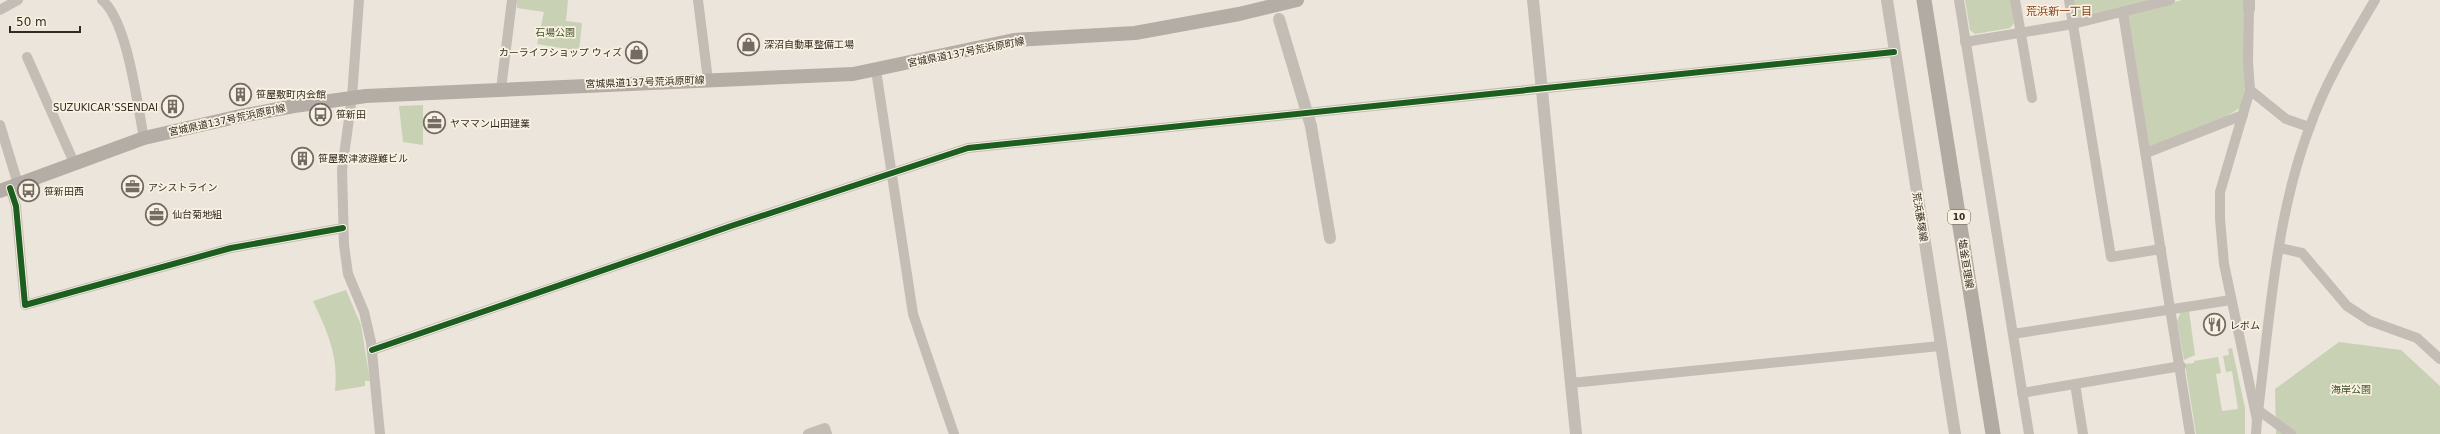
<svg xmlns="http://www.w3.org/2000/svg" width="2440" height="434" font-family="'DejaVu Sans','Noto Sans JP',sans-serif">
<rect width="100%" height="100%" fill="#ebe5db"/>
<g fill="#c9d1b4">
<polygon points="517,0 568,0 566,21 582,23 579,51 537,44 544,12 517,8"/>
<polygon points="1965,0 2011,0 2014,23 2010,28 1975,34 1970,30"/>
<polygon points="2071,0 2157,0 2080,18 2074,14"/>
<polygon points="2182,0 2245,0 2246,84 2240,108 2222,119 2151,148 2145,145 2126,19 2129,14"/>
<polygon points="423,105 423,145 403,142 399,106"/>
<path d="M346,290l15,35 9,56h-5v5l-30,5c4,-35 -8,-60 -22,-90z"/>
<polygon points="2189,311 2195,355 2184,360 2177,321 2181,312"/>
<polygon points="2339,342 2401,350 2440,386 2440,434 2276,434 2275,389"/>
<polygon points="2232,348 2245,408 2245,434 2196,434 2185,364 2194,363 2194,361 2218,357 2221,373 2216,374 2222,411 2238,409 2232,371 2226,372 2223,356 2229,355 2228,349"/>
</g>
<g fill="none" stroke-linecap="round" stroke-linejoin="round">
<g stroke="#c3bdb5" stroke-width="10">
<path d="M102,0c26,22 35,104 42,138"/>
<polyline points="359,0 352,97 342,170 344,245 348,274 364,312 371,342 380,434"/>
<polyline points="698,0 708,80"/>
<polyline points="1959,0 2029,434"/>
<polyline points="2015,0 2032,98"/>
<polyline points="2069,0 2111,257 2161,249"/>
<polyline points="2249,9 2248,61 2250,90 2220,192 2220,219 2224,264 2257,420 2256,434"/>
<polyline points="0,10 18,0"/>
<polyline points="2123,13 2190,434"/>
<polyline points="1965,42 2073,24 2170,0"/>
<polyline points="27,57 72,158"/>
<polyline points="876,70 913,314 954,434"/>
<polyline points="501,89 512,0"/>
<polyline points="2250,90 2286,119 2309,127"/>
<polyline points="0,125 18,184"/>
<polyline points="2146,153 2243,115"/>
<polyline points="10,188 16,206 25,305 231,248 343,228"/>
<polyline points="2280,248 2302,253 2347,306 2370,321 2417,338 2440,359"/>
<polyline points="2013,334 2231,300"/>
<polyline points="372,350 731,226 968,148 1894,52"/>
<polyline points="1571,383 1940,346"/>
<polyline points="2075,384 2083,434"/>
<polyline points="2022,393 2181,366"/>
<polyline points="2258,410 2291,434"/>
<path d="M2257,420c12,-95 18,-201 52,-291 16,-46 41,-87 66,-129"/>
<polyline points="808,434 825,428 827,434"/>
</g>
<g stroke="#c3bdb5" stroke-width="12">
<polyline points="1533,0 1576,434"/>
<polyline points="1887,0 1955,434"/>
<polyline points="2249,9 2249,0"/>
<polyline points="1311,126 1330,238"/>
</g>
<polyline stroke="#b4ada5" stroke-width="14" points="0,191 144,138 236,117 294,106 366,96 853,74 1014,40 1135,33 1239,14 1297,0"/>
<polyline stroke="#b2aba4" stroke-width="15" points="1924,0 1993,434"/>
<polyline stroke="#c3bdb5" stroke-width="12" points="1279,19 1311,126"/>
<defs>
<g id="cycleway">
<polyline points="10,188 16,206 25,305 231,248 343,228"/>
<polyline points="372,350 731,226 968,148 1894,52"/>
</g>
</defs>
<use href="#cycleway" stroke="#f9f1e1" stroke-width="8"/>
<use href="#cycleway" stroke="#1b5e20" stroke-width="6"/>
</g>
<defs>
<symbol id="shop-ring" viewBox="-11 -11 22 22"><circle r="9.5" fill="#f9f1e1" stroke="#736b64" stroke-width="1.5"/><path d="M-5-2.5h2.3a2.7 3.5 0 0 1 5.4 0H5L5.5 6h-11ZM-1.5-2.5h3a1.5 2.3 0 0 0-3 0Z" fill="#736b64"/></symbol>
<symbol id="building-ring" viewBox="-11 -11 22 22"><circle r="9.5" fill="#f9f1e1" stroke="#736b64" stroke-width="1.5"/><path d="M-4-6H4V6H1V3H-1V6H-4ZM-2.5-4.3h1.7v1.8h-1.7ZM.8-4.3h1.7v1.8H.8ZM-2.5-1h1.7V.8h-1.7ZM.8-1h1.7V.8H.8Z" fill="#736b64"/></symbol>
<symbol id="bus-ring" viewBox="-11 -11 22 22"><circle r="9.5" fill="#f9f1e1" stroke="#736b64" stroke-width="1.5"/><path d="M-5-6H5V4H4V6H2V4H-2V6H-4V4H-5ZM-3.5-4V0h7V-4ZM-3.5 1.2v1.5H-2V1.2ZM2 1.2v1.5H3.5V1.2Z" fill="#736b64"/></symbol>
<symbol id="office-ring" viewBox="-11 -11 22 22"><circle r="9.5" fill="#f9f1e1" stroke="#736b64" stroke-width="1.5"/><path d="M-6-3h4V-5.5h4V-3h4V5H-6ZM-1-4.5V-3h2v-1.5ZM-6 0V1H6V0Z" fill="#736b64"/></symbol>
<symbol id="restaurant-ring" viewBox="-11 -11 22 22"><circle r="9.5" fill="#f9f1e1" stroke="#736b64" stroke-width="1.5"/><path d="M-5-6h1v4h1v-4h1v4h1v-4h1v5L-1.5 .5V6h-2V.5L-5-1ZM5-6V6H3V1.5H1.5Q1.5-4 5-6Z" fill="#736b64"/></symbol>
</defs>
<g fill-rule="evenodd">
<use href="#shop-ring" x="736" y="32" width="25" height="25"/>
<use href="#shop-ring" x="624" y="40" width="25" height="25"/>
<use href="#building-ring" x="228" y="82" width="25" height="25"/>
<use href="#building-ring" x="160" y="94" width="25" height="25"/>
<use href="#bus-ring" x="308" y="102" width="25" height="25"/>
<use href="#office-ring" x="422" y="110" width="25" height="25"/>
<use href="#building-ring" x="290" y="146" width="25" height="25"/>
<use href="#office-ring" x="120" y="174" width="25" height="25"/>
<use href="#bus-ring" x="16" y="178" width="25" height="25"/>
<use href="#office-ring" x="144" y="202" width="25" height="25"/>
<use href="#restaurant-ring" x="2202" y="312" width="25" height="25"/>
</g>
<g text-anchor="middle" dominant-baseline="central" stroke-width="3.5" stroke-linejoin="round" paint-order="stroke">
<rect fill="#f9f1e1" stroke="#6e665d" stroke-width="1" x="1948" y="210" width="22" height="14" rx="3"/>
<g font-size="9" font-weight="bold" fill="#332a24">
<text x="1959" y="217">10</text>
</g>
<g font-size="10" fill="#3e5227" stroke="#f9f1e1">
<text x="555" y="32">石場公園</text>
<text x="2351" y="389">海岸公園</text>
</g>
<g font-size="10" fill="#332a24" stroke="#f9f1e1" text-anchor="start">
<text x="764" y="44">深沼自動車整備工場</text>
<text x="622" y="52" text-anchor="end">カーライフショップ ウィズ</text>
<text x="256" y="94">笹屋敷町内会館</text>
<text x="158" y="107" text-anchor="end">SUZUKICAR’SSENDAI</text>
<text x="336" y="114">笹新田</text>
<text x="450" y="123">ヤママン山田建業</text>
<text x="318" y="158">笹屋敷津波避難ビル</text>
<text x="148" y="187">アシストライン</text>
<text x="44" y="191">笹新田西</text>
<text x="172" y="214">仙台菊地組</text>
<text x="2230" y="325">レポム</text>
</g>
<g font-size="10" fill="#332a24" stroke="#f9f1e1">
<text transform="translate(966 52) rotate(-11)">宮城県道137号荒浜原町線</text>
<text transform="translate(645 82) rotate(-2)">宮城県道137号荒浜原町線</text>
<text transform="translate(227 120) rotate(-12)">宮城県道137号荒浜原町線</text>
<text transform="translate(1920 217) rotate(81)">荒浜藤塚線</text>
<text transform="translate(1966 264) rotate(81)">塩釜亘理線</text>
</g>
<g font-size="11" fill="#853f1a" stroke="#f9f1e1">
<text x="2059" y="11">荒浜新一丁目</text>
</g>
</g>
<path d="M10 26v6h70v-6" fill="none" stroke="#332a24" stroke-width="2"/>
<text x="16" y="26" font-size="12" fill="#332a24" stroke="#f9f1e1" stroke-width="3" paint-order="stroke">50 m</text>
</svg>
